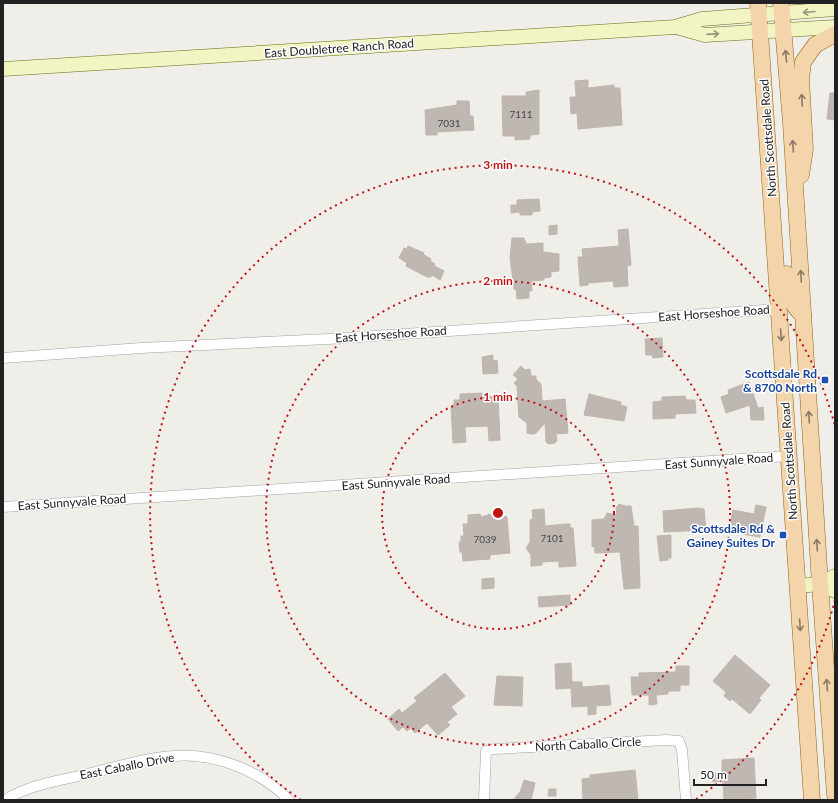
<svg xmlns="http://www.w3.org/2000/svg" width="838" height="803" font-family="Lato,sans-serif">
<rect width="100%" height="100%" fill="#f0eee9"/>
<g fill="#beb7b2" stroke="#c1b5ac">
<polygon points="588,80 588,88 614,85 614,88 620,88 622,125 578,129 577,113 571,114 570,97 576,97 575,81"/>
<polygon points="539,90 539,134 530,135 530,139 515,140 515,136 503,136 502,96 526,96 526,92"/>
<polygon points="830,93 835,93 835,120 827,119"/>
<polygon points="457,101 469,101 470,116 473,116 474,130 437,132 437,135 426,135 425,110 457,105"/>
<polygon points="539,199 540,211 532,212 532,215 520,215 520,212 511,213 511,205 517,205 517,200"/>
<polygon points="557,225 557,234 549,235 549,226"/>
<polygon points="628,229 631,265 627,266 628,286 614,287 613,281 588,283 588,285 580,286 578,257 583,257 582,249 619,246 618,230"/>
<polygon points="512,238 524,238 526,244 543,243 543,252 559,254 559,271 551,272 551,277 544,278 544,280 531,281 532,291 529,291 529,298 517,299 516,289 514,289 510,258"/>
<polygon points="408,246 424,253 423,254 431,259 430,261 435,264 434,266 444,271 440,280 432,275 431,277 427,277 406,266 407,263 399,258 404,248 407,249"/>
<polygon points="662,338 663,357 653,358 652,355 646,355 645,339"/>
<polygon points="493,355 493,361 497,360 498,373 483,374 482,357"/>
<polygon points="521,366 525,370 530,369 531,376 536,376 536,379 541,384 542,401 565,399 568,433 556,434 557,441 555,443 549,444 546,442 545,423 535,434 531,434 527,433 527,423 519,417 517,386 514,383 518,379 513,375"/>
<polygon points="749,382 758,408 763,407 764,420 751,420 750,405 726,413 721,397 729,394 728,390"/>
<polygon points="482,393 482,397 498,396 500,440 489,441 488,426 465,427 466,442 453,443 451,407 454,405 454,400 460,400 460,394"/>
<polygon points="589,394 621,402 621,405 627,407 624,421 584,415"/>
<polygon points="685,396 686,400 695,400 696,413 675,414 675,418 653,419 653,402 662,401 662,397"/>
<polygon points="619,504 625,506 631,506 634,526 638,526 640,588 624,589 620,552 595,553 594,546 592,547 592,520 604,519 607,513 617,515 616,508"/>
<polygon points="756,505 766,507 760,537 742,534 743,529 730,526 733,510 754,514"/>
<polygon points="698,508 704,509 706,530 664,532 663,511"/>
<polygon points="544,509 545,526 567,524 570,524 570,528 573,528 576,566 559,567 559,561 542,562 542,565 531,566 531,555 526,548 530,542 530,520 533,519 532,510"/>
<polygon points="480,514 481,517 491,514 507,517 510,553 490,555 490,559 463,561 462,552 460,552 459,542 461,542 461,536 464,536 463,524 468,524 468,515"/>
<polygon points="671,535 671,558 668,558 668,560 660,561 657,536"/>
<polygon points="494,578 494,588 482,589 482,579"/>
<polygon points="570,595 570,605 539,607 538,597"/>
<polygon points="735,655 770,685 759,698 761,700 750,714 732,699 730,701 724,696 726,692 713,681"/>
<polygon points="571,663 572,682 582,682 582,687 609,685 611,705 596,706 596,714 588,715 588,706 572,707 571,688 556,689 555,664"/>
<polygon points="676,666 689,666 689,685 680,685 680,691 668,691 668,694 656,695 657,704 649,705 649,695 632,695 631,677 639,677 639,673 676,672"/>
<polygon points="445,673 465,696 451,707 457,714 447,722 450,725 438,735 427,723 415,733 411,728 407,731 403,727 398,731 388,719 399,709 402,713 417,701 414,698"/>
<polygon points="497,676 523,677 522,706 494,705"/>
<polygon points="754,758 756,798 724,800 723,781 713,782 712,773 722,773 722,760"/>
<polygon points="635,770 638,800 583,800 582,779 590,778 590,775"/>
<polygon points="524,780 535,783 531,800 513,800 520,792"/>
<polygon points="549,789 556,789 556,796 548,796"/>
</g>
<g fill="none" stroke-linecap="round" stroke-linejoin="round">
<defs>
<g id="street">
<polyline points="3,358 141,348 328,339 779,309"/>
<polyline points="3,507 788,456"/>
<path d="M5,800c23,-15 52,-19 78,-25 30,-7 60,-17 90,-19 41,-4 88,15 116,44"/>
<polyline points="484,800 486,751 494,749 667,740 679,741 682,750 686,800"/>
</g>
<g id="secondary">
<polyline points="676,27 705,35 835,27"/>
<polyline points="3,69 675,27 702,19 835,9"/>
<polyline points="820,584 835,591"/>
<polyline points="797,586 820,584 835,576"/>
</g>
<g id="primary">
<polyline points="758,3 812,800"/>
<polyline points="781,3 791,123 820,584 835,795"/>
<polyline points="801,175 805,149 801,79 803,62 815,45 835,34"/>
<path d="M787,274c2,16 2,30 16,41"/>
</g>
</defs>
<use href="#street" stroke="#a2a2a2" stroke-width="11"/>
<use href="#secondary" stroke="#667010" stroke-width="15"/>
<use href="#primary" stroke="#8f650f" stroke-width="17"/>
<use href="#street" stroke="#fff" stroke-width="10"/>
<use href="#secondary" stroke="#f2f4c3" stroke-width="14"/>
<use href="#primary" stroke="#f3d4ab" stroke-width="16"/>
</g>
<defs><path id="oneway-shaft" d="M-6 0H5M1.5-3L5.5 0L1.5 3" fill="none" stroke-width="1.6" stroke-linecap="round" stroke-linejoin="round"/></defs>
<g stroke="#94957a">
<use href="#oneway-shaft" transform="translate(809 12) rotate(175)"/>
<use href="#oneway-shaft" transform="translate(713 34) rotate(-4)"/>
</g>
<g stroke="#8a7a66">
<use href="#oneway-shaft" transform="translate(786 56) rotate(-95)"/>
<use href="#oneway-shaft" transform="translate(802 100) rotate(-93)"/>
<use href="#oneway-shaft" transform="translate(793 146) rotate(-94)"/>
<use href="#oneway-shaft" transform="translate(801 276) rotate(-93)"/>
<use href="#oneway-shaft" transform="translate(781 335) rotate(86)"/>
<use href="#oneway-shaft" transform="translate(809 417) rotate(-94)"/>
<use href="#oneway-shaft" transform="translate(817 545) rotate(-94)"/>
<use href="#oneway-shaft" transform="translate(800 625) rotate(86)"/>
<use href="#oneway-shaft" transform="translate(827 685) rotate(-94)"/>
</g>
<g fill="none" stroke="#be1414" stroke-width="2" stroke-dasharray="2 4">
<circle cx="498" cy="513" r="116"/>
<circle cx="498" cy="513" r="232"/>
<path d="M835 600A348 348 0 0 1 695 800M301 800A348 348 0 1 1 835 426"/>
</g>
<g fill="#1a4fb4" stroke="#fff" stroke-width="1.5">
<rect x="821" y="376" width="8" height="8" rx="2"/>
<rect x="779" y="531" width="8" height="8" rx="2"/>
</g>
<g text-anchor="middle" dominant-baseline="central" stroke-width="3" stroke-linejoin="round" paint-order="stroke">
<g font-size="10" fill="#484645">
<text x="521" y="114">7111</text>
<text x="449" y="123">7031</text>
<text x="552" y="538">7101</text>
<text x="485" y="539">7039</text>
</g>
<g font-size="12" fill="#212121" stroke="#fff">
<text transform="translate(339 48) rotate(-4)">East Doubletree Ranch Road</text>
<text transform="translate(768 138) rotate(-94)">North Scottsdale Road</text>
<text transform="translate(714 313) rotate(-4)">East Horseshoe Road</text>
<text transform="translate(391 334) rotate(-4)">East Horseshoe Road</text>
<text transform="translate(719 461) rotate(-4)">East Sunnyvale Road</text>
<text transform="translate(789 461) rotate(-94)">North Scottsdale Road</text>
<text transform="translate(396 482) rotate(-4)">East Sunnyvale Road</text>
<text transform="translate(72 502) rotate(-4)">East Sunnyvale Road</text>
<text transform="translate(588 744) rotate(-3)">North Caballo Circle</text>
<text transform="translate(127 766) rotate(-11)">East Caballo Drive</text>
</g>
<g font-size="12" font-weight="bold" fill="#164399" stroke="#fff" text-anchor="end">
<text x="817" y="373">Scottsdale Rd<tspan x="817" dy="14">&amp; 8700 North</tspan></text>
<text x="775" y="528">Scottsdale Rd &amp;<tspan x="775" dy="14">Gainey Suites Dr</tspan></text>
</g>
</g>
<circle cx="498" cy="513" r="6" fill="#be1414" stroke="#fff" stroke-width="2"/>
<g font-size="12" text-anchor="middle" font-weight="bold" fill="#be1414" stroke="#fff" stroke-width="3" stroke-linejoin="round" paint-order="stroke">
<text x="498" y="169">3 min</text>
<text x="498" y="285">2 min</text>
<text x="498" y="401">1 min</text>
</g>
<rect width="838" height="803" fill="none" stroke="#212121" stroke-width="8"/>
<path d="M694 779v6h72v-6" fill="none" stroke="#212121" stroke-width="2"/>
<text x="700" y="779" font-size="12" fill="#212121" stroke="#ffffff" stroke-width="3" paint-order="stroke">50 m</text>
</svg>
